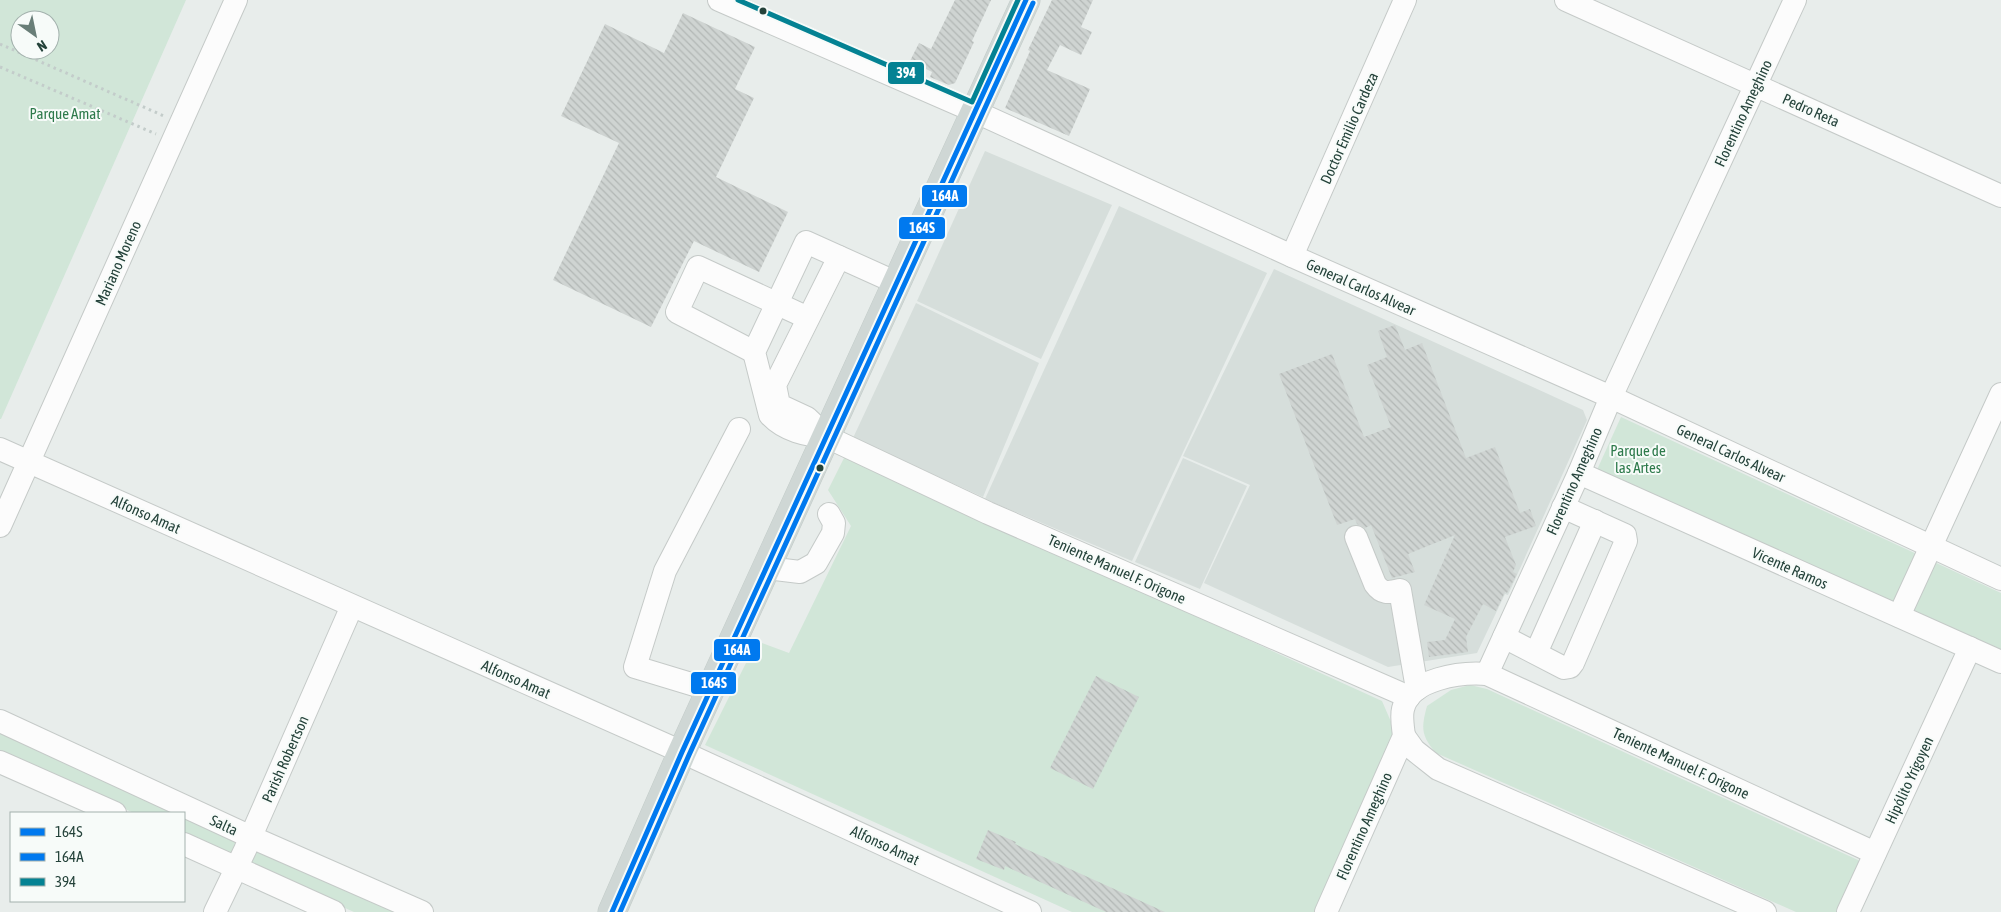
<svg xmlns="http://www.w3.org/2000/svg" width="2001" height="912" font-family="'Asap Condensed',sans-serif">
<defs>
<pattern id="building-back-hatch" width="6" height="6" patternUnits="userSpaceOnUse" patternTransform="scale(1.25)"><rect width="6" height="6" fill="#cfd4d2"/><path d="M-1 5l2 2M0 0l6 6M5-1l2 2" fill="none" stroke="#b2b7b5"/></pattern>
</defs>
<rect width="100%" height="100%" fill="#e8edeb"/>
<g fill="#d6dedb">
<polygon points="985,151 1112,205 1041,359 917,301"/>
<polygon points="1119,206 1267,273 1132,561 985,499"/>
<polygon points="1274,269 1583,410 1587,420 1508,595 1505,594 1477,653 1388,667 1204,583 1250,485 1183,456"/>
<polygon points="916,303 1039,363 983,497 853,438"/>
<polygon points="1183,458 1247,486 1200,589 1135,562"/>
</g>
<g fill="#d1e6d8" fill-rule="evenodd">
<path d="M0,0h186l-185,419h-1zM20,20h30v30h-30z"/>
<polygon points="1621,417 2001,593 2001,655 1596,472"/>
<polygon points="845,456 1382,701 1395,731 1316,912 1072,912 705,745 757,641 789,653 851,526 828,490"/>
<path d="M1470,685l17,4 371,171 3,3 -21,49h-44l-360,-159c-15,-17 -15,-25 -9,-47l24,-16z"/>
<polygon points="0,730 182,813 134,813 0,753"/>
<polygon points="184,814 402,912 354,912 184,836"/>
</g>
<g fill="url(#building-back-hatch)">
<polygon points="955,0 991,0 972,41 974,42 955,83 949,85 930,77 932,72 910,61 919,43 931,49"/>
<polygon points="1052,0 1093,0 1081,27 1092,32 1081,55 1060,45 1047,70 1090,89 1069,136 1005,108 1030,51 1028,50"/>
<polygon points="683,13 755,47 735,89 754,98 716,177 788,212 759,272 694,241 651,327 553,280 619,143 561,116 605,24 664,53"/>
<polygon points="1395,325 1405,350 1422,343 1466,458 1495,447 1520,513 1530,509 1536,526 1505,537 1516,565 1513,572 1517,574 1507,593 1505,592 1496,611 1483,604 1466,637 1468,652 1429,657 1427,642 1445,640 1455,619 1424,605 1455,535 1408,554 1415,572 1392,578 1371,525 1365,528 1357,524 1355,519 1337,525 1279,374 1332,354 1364,437 1391,427 1367,365 1387,357 1378,331"/>
<polygon points="1096,676 1139,697 1093,789 1050,768"/>
<polygon points="988,830 1016,842 1015,844 1165,912 1106,912 1005,866 1004,870 976,859"/>
</g>
<g fill="none" stroke-linecap="round" stroke-linejoin="round">
<defs>
<g id="minor">
<polyline points="719,0 976,112 1292,256 1611,397 2001,579"/>
<polyline points="1566,0 2001,196"/>
<polyline points="1292,256 1405,0"/>
<path d="M897,283l-91,-41 -52,110 16,63c15,16 36,20 57,22l161,76 421,184"/>
<polyline points="754,352 677,312 698,267 808,318"/>
<polyline points="827,437 807,418 779,405 775,385 839,257"/>
<polyline points="0,449 682,752 1030,912"/>
<polyline points="1579,473 2001,662"/>
<polyline points="0,526 236,0"/>
<path d="M1356,537l19,47c7,10 13,9 25,6l17,99"/>
<polyline points="767,568 800,572 816,563 833,533 834,523 829,514"/>
<polyline points="1899,616 2001,394"/>
<polyline points="1504,637 1564,668 1570,667 1573,663 1626,541 1625,535 1563,507"/>
<polyline points="1536,653 1595,521"/>
<polyline points="1487,674 1579,473 1611,397 1795,0"/>
<polyline points="711,690 635,667 665,571 739,429"/>
<polyline points="0,721 251,837 422,912"/>
<polyline points="1404,736 1414,750 1438,769 1765,912"/>
<polyline points="0,762 115,813"/>
<polyline points="184,844 334,912"/>
<polyline points="215,912 245,850 352,606"/>
<path d="M1326,912l78,-176c-1,-9 -3,-19 -1,-27 7,-31 59,-37 84,-35l388,179"/>
<polyline points="1848,912 1970,648"/>
</g>
<polyline id="major" points="612,912 682,752 1026,0"/>
</defs>
<use href="#minor" stroke="#c5cac8" stroke-width="24"/>
<use href="#major" stroke="#c3ccc9" stroke-width="29"/>
<g stroke="#c3ccca" stroke-width="3" stroke-dasharray="2.5 4" stroke-linecap="butt">
<polyline points="0,44 164,116"/>
<polyline points="0,67 156,134"/>
</g>
<use href="#minor" stroke="#fcfcfc" stroke-width="22"/>
<use href="#major" stroke="#cfd7d5" stroke-width="28"/>
<defs>
<polyline id="bus-1" points="612,912 682,752 1026,0"/>
<polyline id="bus-2" points="620,912 689,755 1033,3"/>
<polyline id="bus-3" points="738,0 972,102 1018,0"/>
</defs>
<use href="#bus-1" stroke="#f7fbf9" stroke-width="9"/>
<use href="#bus-2" stroke="#f7fbf9" stroke-width="9"/>
<use href="#bus-3" stroke="#f7fbf9" stroke-width="9"/>
<use href="#bus-1" stroke="#0079ef" stroke-width="5"/>
<use href="#bus-2" stroke="#0079ef" stroke-width="5"/>
<use href="#bus-3" stroke="#048293" stroke-width="5"/>
</g>
<g fill="#24423a" stroke="#f7fbf9" stroke-width="2">
<circle cx="763" cy="11" r="4.5"/>
<circle cx="820" cy="468" r="4.5"/>
</g>
<g text-anchor="middle" dominant-baseline="central" stroke-width="4" stroke-linejoin="round" paint-order="stroke">
<g font-size="15" fill="#24423a" stroke="#f7fbf9">
<text transform="translate(1811 110) rotate(24)">Pedro Reta</text>
<text transform="translate(1743 113) rotate(-65)">Florentino Ameghino</text>
<text transform="translate(1349 128) rotate(-66)">Doctor Emilio Cardeza</text>
<text transform="translate(118 263) rotate(-66)">Mariano Moreno</text>
<text transform="translate(1361 287) rotate(24)">General Carlos Alvear</text>
<text transform="translate(1731 453) rotate(25)">General Carlos Alvear</text>
<text transform="translate(1574 481) rotate(-66)">Florentino Ameghino</text>
<text transform="translate(146 514) rotate(24)">Alfonso Amat</text>
<text transform="translate(1790 568) rotate(24)">Vicente Ramos</text>
<text transform="translate(1117 569) rotate(24)">Teniente Manuel F. Origone</text>
<text transform="translate(516 679) rotate(24)">Alfonso Amat</text>
<text transform="translate(285 759) rotate(-66)">Parish Robertson</text>
<text transform="translate(1681 763) rotate(25)">Teniente Manuel F. Origone</text>
<text transform="translate(1909 780) rotate(-65)">Hipólito Yrigoyen</text>
<text transform="translate(224 825) rotate(25)">Salta</text>
<text transform="translate(1364 826) rotate(-66)">Florentino Ameghino</text>
<text transform="translate(885 845) rotate(25)">Alfonso Amat</text>
</g>
<g font-size="15" fill="#2d7a4b" stroke="#f7fbf9">
<text x="65" y="113">Parque Amat</text>
<text x="1638" y="450">Parque de<tspan x="1638" dy="17">las Artes</tspan></text>
</g>
</g>
<g stroke="#f7fbf9" stroke-width="2">
<rect x="887" y="61" width="38" height="24" rx="5" fill="#048293"/>
<rect x="921" y="184" width="47" height="24" rx="5" fill="#0079ef"/>
<rect x="898" y="216" width="48" height="24" rx="5" fill="#0079ef"/>
<rect x="713" y="638" width="48" height="24" rx="5" fill="#0079ef"/>
<rect x="690" y="671" width="47" height="24" rx="5" fill="#0079ef"/>
</g>
<g font-size="14" text-anchor="middle" font-weight="bold" fill="#fff">
<text x="906" y="78">394</text>
<text x="945" y="201">164A</text>
<text x="922" y="233">164S</text>
<text x="737" y="655">164A</text>
<text x="714" y="688">164S</text>
</g>
<rect x="10" y="812" width="175" height="90" fill="#f7fbf9" stroke="#a3b1ad"/>
<rect x="20" y="828" width="25" height="8" fill="#0079ef" stroke="#a3b1ad"/>
<text x="55" y="837" font-size="15" fill="#24423a">164S</text>
<rect x="20" y="853" width="25" height="8" fill="#0079ef" stroke="#a3b1ad"/>
<text x="55" y="862" font-size="15" fill="#24423a">164A</text>
<rect x="20" y="878" width="25" height="8" fill="#048293" stroke="#a3b1ad"/>
<text x="55" y="887" font-size="15" fill="#24423a">394</text>
<g transform="translate(35 35) rotate(147)"><circle r="24" fill="#f7fbf9" stroke="#a3b1ad"/>
<path d="M0-4L9 19L0 12L-9 19Z" fill="#697e78"/>
<text y="-8" font-size="14" font-weight="bold" text-anchor="middle" fill="#24423a">N</text>
</g>
</svg>
